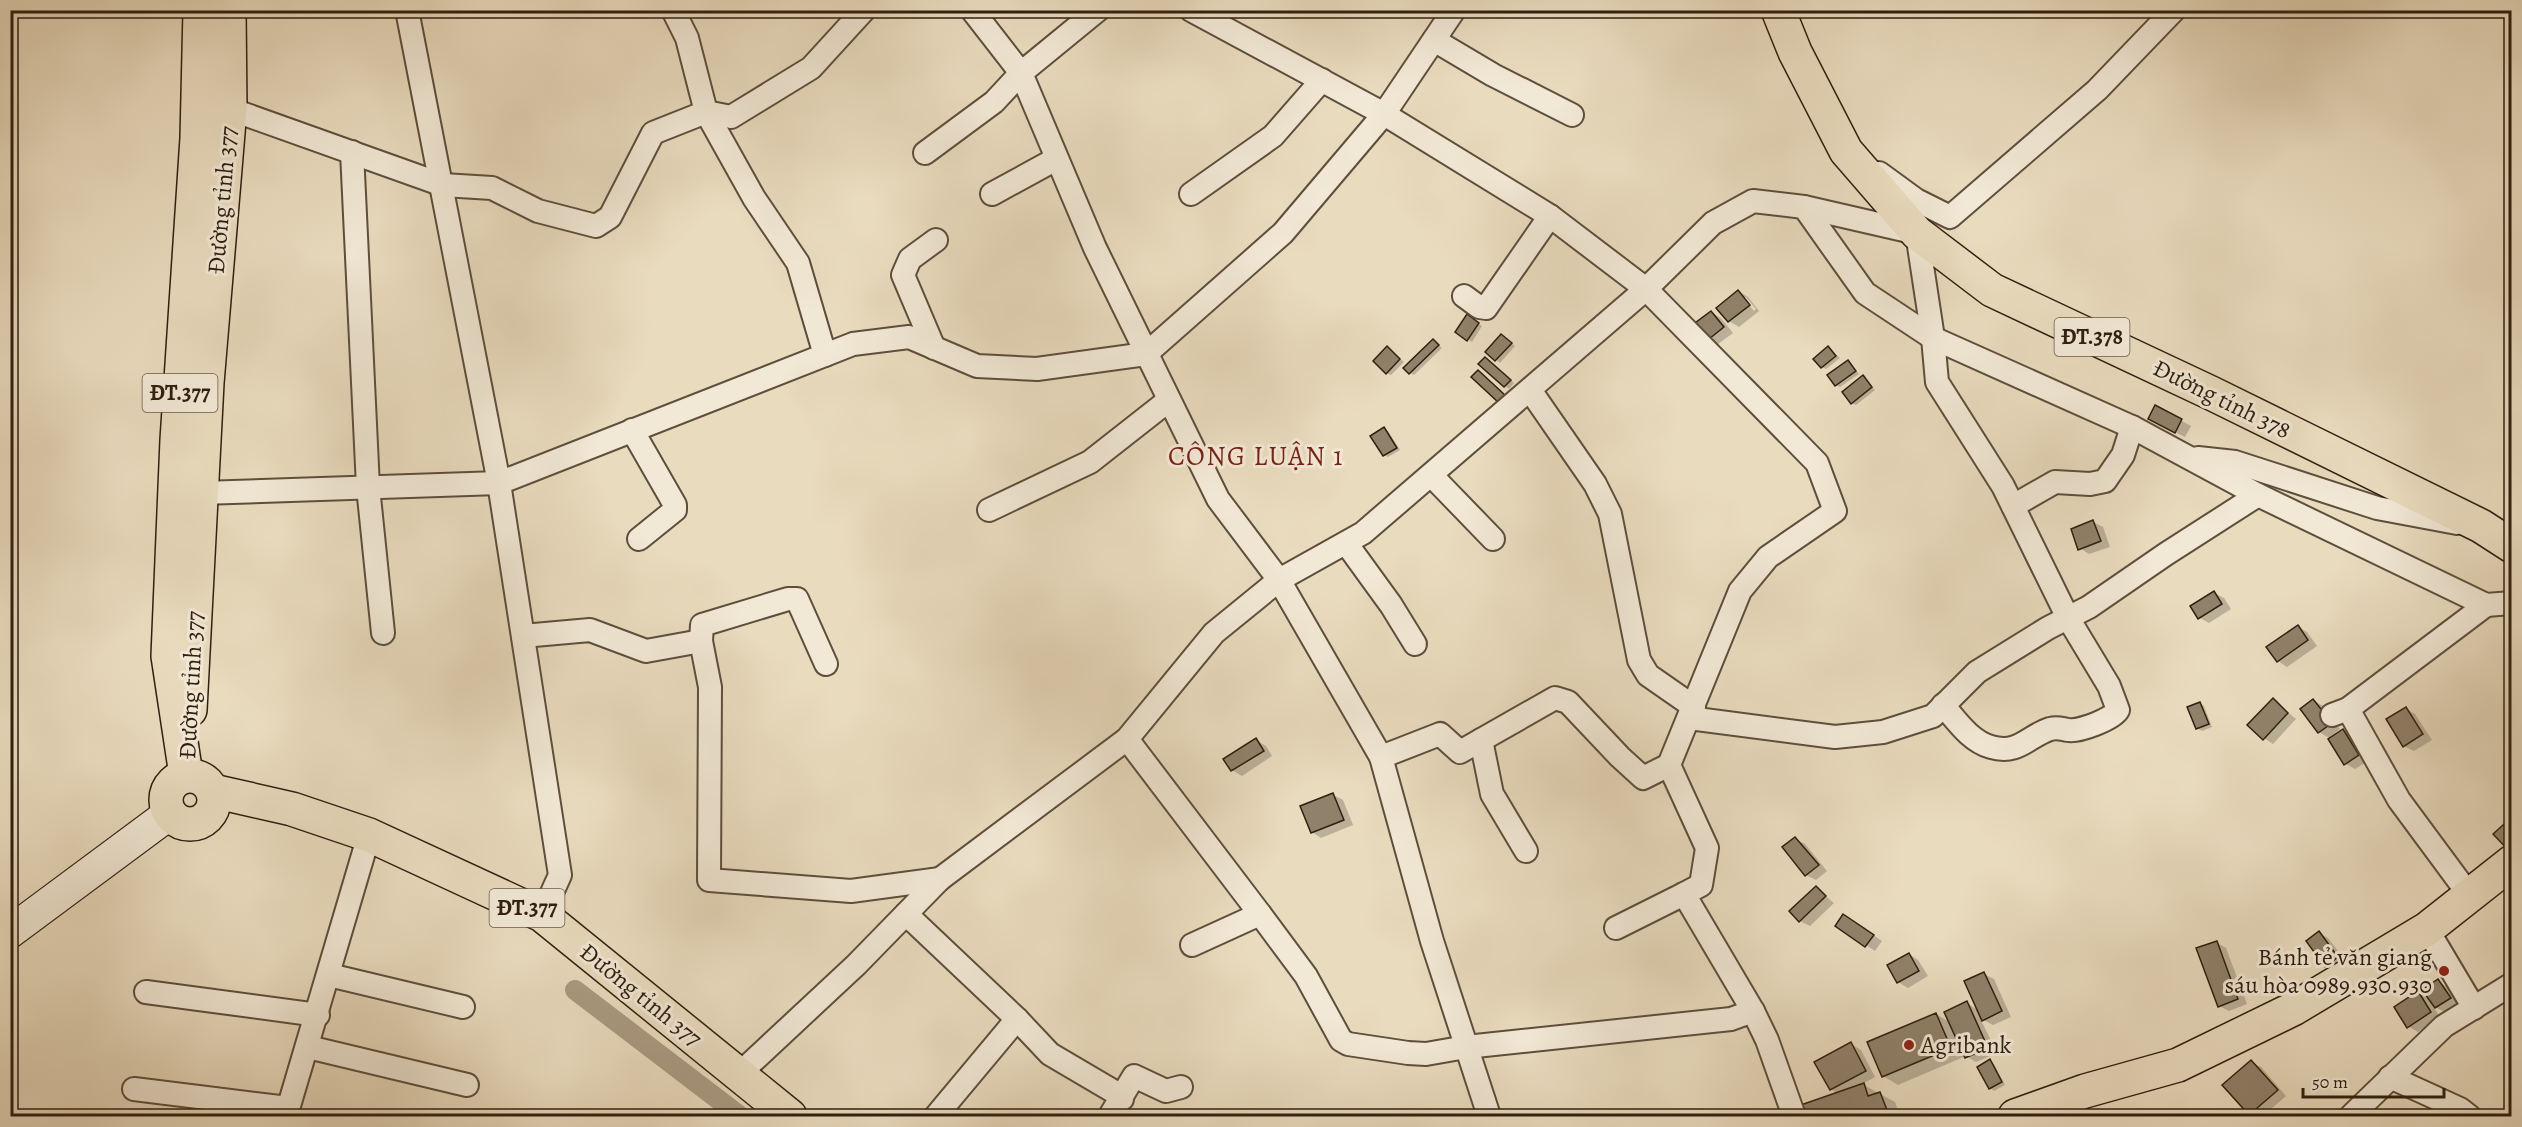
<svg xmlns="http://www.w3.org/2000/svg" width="2522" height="1127" font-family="Alegreya,serif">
<rect width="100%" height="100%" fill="#e9dbbe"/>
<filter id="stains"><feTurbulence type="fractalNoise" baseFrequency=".00333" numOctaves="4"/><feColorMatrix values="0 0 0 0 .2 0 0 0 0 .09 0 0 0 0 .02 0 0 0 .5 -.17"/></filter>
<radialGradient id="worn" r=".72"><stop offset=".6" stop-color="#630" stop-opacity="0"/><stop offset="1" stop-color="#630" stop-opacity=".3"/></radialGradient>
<g fill="#0003" fill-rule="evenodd">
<path d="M1738,291l10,6 11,14 -20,16 -10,-6 -11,-13zM1742,297h4l10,12 -2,2z"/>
<polygon points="1712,313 1721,318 1733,333 1714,347 1705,341"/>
<polygon points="1468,316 1482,326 1472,342 1457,332"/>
<polygon points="1506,338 1515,346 1500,363 1487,352"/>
<polygon points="1433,341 1442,348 1414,375 1410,373"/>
<polygon points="1388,348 1404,362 1391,375 1386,373"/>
<polygon points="1828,348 1840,358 1826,369 1822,367"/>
<polygon points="1489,361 1514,383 1509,389 1505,386"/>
<polygon points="1848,362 1859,374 1840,387 1836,385"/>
<polygon points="1863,377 1875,390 1856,405 1852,403"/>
<polygon points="2156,407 2191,426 2185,437 2159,424"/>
<polygon points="1384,429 1388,431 1400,450 1388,457 1384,455"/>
<polygon points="2093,522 2103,527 2110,547 2089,554 2080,548"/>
<polygon points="2214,593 2224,598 2231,609 2209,623 2200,618"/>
<polygon points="2298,627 2307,632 2317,646 2287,667 2278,661"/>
<polygon points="2273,700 2296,719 2273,744 2264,738"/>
<polygon points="2313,700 2323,706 2340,729 2331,736 2332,738 2343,731 2352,737 2368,761 2355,769 2346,764 2331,739 2319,732"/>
<polygon points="2200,703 2204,706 2212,727 2202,731 2197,728"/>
<polygon points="2406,709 2415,714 2432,740 2414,751 2404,746"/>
<polygon points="1256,740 1266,746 1272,756 1242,776 1232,770"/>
<polygon points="1333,795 1343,800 1353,825 1321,838 1312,832"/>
<polygon points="1795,839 1805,844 1827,871 1816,880 1806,875"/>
<polygon points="1816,888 1834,903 1810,926 1800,921"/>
<polygon points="1853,921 1882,941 1875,951 1837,926"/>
<polygon points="2319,933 2328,938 2347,963 2336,971 2326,966"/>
<polygon points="2217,943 2226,948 2247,1004 2229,1011 2219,1006"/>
<polygon points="1909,954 1918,960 1928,976 1908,988 1898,982 1889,966"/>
<polygon points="1984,974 1994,979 2011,1017 1993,1025 1980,1018 1997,1053 1976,1062 1966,1056 1898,1085 1883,1076 1936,1014 1951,1023 1967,1003 1979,1011"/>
<polygon points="2438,981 2447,987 2459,1004 2446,1013 2432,1005 2440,1017 2418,1032 2408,1026 2418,993 2432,1001"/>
<polygon points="1851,1044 1861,1050 1875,1077 1862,1084 1895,1102 1900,1116 1804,1116 1838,1094 1831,1089"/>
<polygon points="1990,1061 1994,1064 2005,1085 1994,1091 1990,1088"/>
<polygon points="2251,1062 2261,1067 2286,1096 2263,1116 2250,1114"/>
</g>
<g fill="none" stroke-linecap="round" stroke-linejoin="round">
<polyline stroke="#aa9b83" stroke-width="20" points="575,990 740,1116"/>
</g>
<g fill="#90816a" stroke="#2f1f10" stroke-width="1.5">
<polygon points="1738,290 1750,305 1728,322 1716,308"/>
<polygon points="1711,311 1724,327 1704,343 1691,326"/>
<polygon points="1467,314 1479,323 1467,341 1455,332"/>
<polygon points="1501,334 1512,343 1495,361 1485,352"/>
<polygon points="1433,339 1439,345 1409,374 1403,368"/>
<polygon points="1387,346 1400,359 1386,374 1373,361"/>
<polygon points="1828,346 1836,356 1821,368 1813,359"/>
<polygon points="1485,357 1511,380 1504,387 1478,364"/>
<polygon points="1848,360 1856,371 1835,386 1827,375"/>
<polygon points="1478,370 1506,396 1499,403 1471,377"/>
<polygon points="1863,375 1872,387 1851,404 1842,392"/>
<polygon points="2155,405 2182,419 2175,433 2148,419"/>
<polygon points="1384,427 1397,448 1383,456 1370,436"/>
<polygon points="2093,520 2101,541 2078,550 2071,529"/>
<polygon points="2214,591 2222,604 2198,619 2190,606"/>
<polygon points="2298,625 2308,640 2277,662 2266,647"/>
<polygon points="2273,698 2288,713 2263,740 2247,725"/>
<polygon points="2313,699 2332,723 2318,733 2300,709"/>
<polygon points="2200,702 2209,724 2196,729 2187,707"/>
<polygon points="2406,707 2423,734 2403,747 2386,719"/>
<polygon points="2343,729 2359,755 2344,765 2328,739"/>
<polygon points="1256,738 1264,751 1231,771 1223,759"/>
<polygon points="1333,793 1344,820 1311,833 1300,806"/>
<polygon points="2512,817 2512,852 2511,853 2493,834"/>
<polygon points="1795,837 1819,865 1805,876 1782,847"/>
<polygon points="1816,886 1826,896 1799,922 1789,911"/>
<polygon points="1843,914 1874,935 1865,947 1835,926"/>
<polygon points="2319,931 2338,957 2325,967 2306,941"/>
<polygon points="2217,941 2238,999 2218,1007 2196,948"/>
<polygon points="1909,953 1919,971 1897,983 1887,965"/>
<polygon points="1984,972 2002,1011 1982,1021 1964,981"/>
<polygon points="2438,979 2451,998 2435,1008 2422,990"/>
<polygon points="2418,991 2431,1012 2407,1028 2394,1007"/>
<polygon points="1967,1001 1988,1048 1965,1058 1944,1012"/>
<polygon points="1936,1013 1951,1048 1882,1077 1867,1042"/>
<polygon points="1851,1042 1866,1071 1830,1090 1814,1062"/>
<polygon points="1990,1059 2002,1082 1989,1089 1977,1067"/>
<polygon points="2251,1060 2278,1090 2249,1115 2222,1085"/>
<polygon points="1864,1083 1868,1096 1880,1092 1887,1110 1869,1116 1802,1116 1798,1106"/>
</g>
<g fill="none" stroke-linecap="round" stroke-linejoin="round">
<defs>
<g id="minor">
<polyline points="407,10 499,483 560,875 542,915"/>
<polyline points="673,10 687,38 706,112 754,198 798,263 825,355"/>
<polyline points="972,10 1021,73 1095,248 1218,499 1279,580 1381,757 1432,941 1489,1116"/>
<polyline points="1191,10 1384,114 1550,216 1646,289 1817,463 1835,511 1768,557 1740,591 1669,765 1707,848 1701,885 1684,894 1753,1011 1767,1040 1794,1116"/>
<polyline points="1434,40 1493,75 1572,115"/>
<polyline points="230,109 443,185 492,188 538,211 596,226 610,217 653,133 706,112 731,117 811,68 864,10"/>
<polyline points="352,152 368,487 383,633"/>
<polyline points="925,153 994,102 1021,73 1098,10"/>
<polyline points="1879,173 1916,200 1950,217 2097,90 2174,10"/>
<polyline points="992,194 1056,159"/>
<polyline points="1191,194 1273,136 1322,80"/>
<polyline points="1804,207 1865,293 1933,338 2132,427 2258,495 2486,605 2512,603"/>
<polyline points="1464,296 1479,307 1486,308 1550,216"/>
<polyline points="934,348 903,275 910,259 936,240"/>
<polyline points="1530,390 1595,484 1610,514 1639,660 1648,675 1694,707"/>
<polyline points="632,430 675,505 675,510 639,539"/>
<polyline points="2198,458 2235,462 2377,508 2457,523"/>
<polyline points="1432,476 1493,539"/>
<polyline points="201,493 499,483 853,344 909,337 977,366 1037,369 1146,354 1283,233 1384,114 1454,10"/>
<polyline points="2013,506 2055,482 2090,484 2105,481 2123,455 2132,427"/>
<polyline points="989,510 1090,462 1169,400"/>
<polyline points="1346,543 1391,605 1415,644"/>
<polyline points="523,636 590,630 646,651 701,641"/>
<polyline points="826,664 797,599 788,599 702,625 701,641 710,687 709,880 851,891 940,879"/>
<polyline points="2348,709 2399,800 2470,896"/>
<polyline points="2332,715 2348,709 2486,605"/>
<polyline points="1689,718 1835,737 1883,732 1933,716 1977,672 2048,628 2089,607 2166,554 2258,495"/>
<polyline points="1127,739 1260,914 1192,945"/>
<polyline points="1481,740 1492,794 1526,851"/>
<polyline points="1381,757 1440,734 1460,752 1555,698 1568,702 1620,757 1643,778 1669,765"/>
<polyline points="906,914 1017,1019 1050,1054 1118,1094 1122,1099"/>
<polyline points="1260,914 1306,976 1341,1040 1348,1044 1408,1053 1426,1054 1466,1047 1731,1019 1753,1011"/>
<polyline points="1616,928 1684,894"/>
<polyline points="2427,929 2474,1008"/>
<polyline points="329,975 463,1007"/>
<polyline points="146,992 318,1015"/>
<polyline points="308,1047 467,1085"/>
<path d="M738,1075l118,-110 84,-86 187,-140 87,-106 65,-53 84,-47 283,-244 67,-66 40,-22 51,6 113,26 16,105 4,44 66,104 65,132 41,68 9,24c-5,9 -39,22 -50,20 -7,-1 -10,-3 -18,-1 -22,7 -31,26 -59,18 -21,-6 -34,-26 -48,-42"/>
<polyline points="2390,1077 2460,1109 2469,1116"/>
<polyline points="134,1089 288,1108"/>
<polyline points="286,1116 369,835"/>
<polyline points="936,1116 1017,1019"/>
<polyline points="1110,1116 1134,1076 1166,1091 1181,1087"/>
<polyline points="2351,1116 2444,1026 2512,984"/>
</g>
<polyline id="secondary" points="10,932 169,814"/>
<g id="primary">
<polyline points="1778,10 1795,52 1846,151 1917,233 1992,290 2211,393 2481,526 2512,546"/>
<polyline points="190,710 207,383 230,109 229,10"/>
<polyline points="186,775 168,656 177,440 197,138 200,10"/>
<circle cx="190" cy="800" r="24"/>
<polyline points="213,791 292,809 369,835 542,915 790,1116"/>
<polyline points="2015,1116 2085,1091 2178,1065 2293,1009 2427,929 2512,862"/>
</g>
</defs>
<use href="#minor" stroke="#5e4e3c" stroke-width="26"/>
<use href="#secondary" stroke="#2f1f10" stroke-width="34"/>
<use href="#primary" stroke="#2f1f10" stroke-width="36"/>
<use href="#minor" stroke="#f1e8d5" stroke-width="22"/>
<use href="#secondary" stroke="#f1e8d5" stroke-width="32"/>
<use href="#primary" stroke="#e9dbbe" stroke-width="33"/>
</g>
<g fill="#8f2418" stroke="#f1e8d5" stroke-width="2">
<circle cx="2444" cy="971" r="6"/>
<circle cx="1909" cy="1045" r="6"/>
</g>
<g text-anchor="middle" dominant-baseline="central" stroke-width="6" stroke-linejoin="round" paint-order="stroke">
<g fill="#f1e8d5" stroke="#695b4b" stroke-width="1.5">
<rect x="2054.5" y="318" width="75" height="38" rx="4.5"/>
<rect x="142.5" y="374" width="75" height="38" rx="4.5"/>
<rect x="489.5" y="889" width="75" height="38" rx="4.5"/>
</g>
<g font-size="22" font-weight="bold" fill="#2f1f10">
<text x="2092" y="337">ĐT.378</text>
<text x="180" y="393">ĐT.377</text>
<text x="527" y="908">ĐT.377</text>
</g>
<g font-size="24" fill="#2f1f10" stroke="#f1e8d5">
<text transform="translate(222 200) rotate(-85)">Đường tỉnh 377</text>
<text transform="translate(2222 399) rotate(26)">Đường tỉnh 378</text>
<text transform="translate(191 685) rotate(-87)">Đường tỉnh 377</text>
<text transform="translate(641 995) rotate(39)">Đường tỉnh 377</text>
</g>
<g font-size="24" fill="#2f1f10" stroke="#f1e8d5" text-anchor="end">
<text x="2432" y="957">Bánh tẻ văn giang<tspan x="2432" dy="28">sáu hòa 0989.930.930</tspan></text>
<text x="1921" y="1045" text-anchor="start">Agribank</text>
</g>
<g font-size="27" letter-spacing="1.5" fill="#7a1f14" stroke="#f1e8d5">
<text x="1256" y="456">CÔNG LUẬN 1</text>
</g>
</g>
<rect width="2522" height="1127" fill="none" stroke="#e9dbbe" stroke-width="36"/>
<rect x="12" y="12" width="2498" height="1103" fill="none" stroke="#2f1f10" stroke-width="3"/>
<rect x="18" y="18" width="2486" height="1091" fill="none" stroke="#2f1f10" stroke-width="1.5"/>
<path d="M2303 1088v9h141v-9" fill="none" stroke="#2f1f10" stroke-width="3"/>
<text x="2312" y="1088" font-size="18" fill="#2f1f10" stroke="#f1e8d5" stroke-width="4.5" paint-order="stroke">50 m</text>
<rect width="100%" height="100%" filter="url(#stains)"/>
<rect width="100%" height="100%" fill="url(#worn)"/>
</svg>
